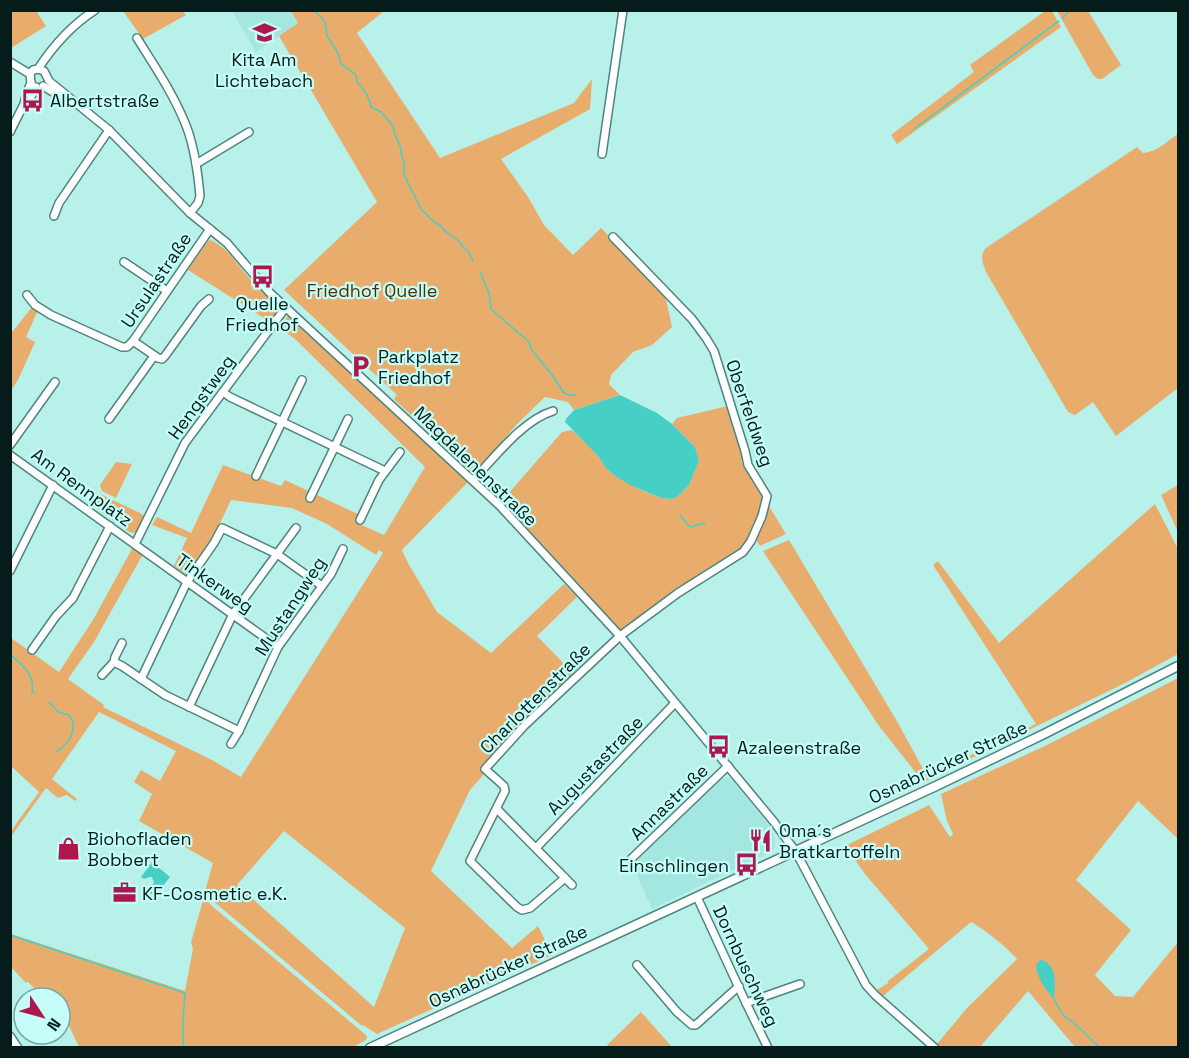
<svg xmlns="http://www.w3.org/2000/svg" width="1189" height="1058" font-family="'Space Grotesk',sans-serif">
<rect width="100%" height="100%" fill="#b8f1ea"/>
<g fill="#a4e7e0">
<polygon points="232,11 291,11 298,23 256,52"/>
<polygon points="727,777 733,781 765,820 774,834 775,843 774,849 771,852 652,909 632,864 720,780"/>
</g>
<g fill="#e8ad6d" fill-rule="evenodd">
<polygon points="11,10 39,11 37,12 46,26 11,48"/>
<polygon points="123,11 183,11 186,15 143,39"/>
<polygon points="291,11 384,11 357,33 440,158 574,103 592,79 590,109 501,159 528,197 544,225 573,255 601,228 665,295 672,327 652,345 633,352 611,375 609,384 620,395 574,410 568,402 545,397 518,423 474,474 394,399 397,395 284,290 377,202 279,36 298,23"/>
<polygon points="1045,11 1052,11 1061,27 897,144 891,135 974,72 970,65"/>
<polygon points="1057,11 1088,11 1121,65 1102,79 1098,79 1093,75"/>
<path d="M1178,134v254l-62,48 -23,-34 -18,13 -7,-3 -82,-140c-3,-9 -7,-16 0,-24l151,-101 6,6c18,-3 21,-10 35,-19z"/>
<path d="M210,240c17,6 28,26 40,39 9,10 18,18 27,27v6l-7,10 -82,-52 20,-29z"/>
<polygon points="32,307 38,310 26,337 35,342 19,378 11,391 11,330 13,331"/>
<path d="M287,317h2l179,165 -66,68 6,13 29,49 54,41 73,-69 13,13 -40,39 36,37 -62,59 -31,37 5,4 -15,17 -39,81 81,77 26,-22 14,29 -175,79 -14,-9 -1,1 -149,-125 -8,-10 8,-28 -74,-42 13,-27 -18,-12 7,-12 19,11 16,-30 -77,-39 -47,67 25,20 -2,2 -8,-6 -9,3 -12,-10 -34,47h-1v-4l28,-39 -28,-26v-128l48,34 34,-52 40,-73 10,7 -49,88 -26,37 36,26 -1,2 109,53 29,17 142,-224 -4,-3 -3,5 -49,-31 -35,-16 -61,-8 -20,42 -24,33 -13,-9 13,-28 -35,-13 5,-8 34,16 32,-68 58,21 4,-6 75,35 -3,8 27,12 41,-68 -130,-128 -15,-11zM284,831l121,97 -31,79 -137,-122z"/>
<path d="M728,406l18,51 -5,4 22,38c-4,19 -11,36 -23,52l-115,80 -4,-1 -119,-129 60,-69 10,-2 19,18 7,8 8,12 9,8 24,13 22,9 11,1 6,-3 11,-11 10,-24 -4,-14 -23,-23 5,-6z"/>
<polygon points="116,462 132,464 116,498 102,491 100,485"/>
<polygon points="1178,485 1178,532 1161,495"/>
<polygon points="94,493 100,494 140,513 144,516 136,532 131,533 88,502"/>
<polygon points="1155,504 1178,549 1178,654 1127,682 935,776 933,773 1036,724 933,565 938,561 999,643"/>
<polygon points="769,506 786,534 760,546 755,538"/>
<polygon points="789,540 898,723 929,780 924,783 879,726 763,551"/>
<path d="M1178,678v161l-40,-38 -62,79 55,50 -36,45 20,21 18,1 45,-55v105h-103l-47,-56 -48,56h-39l-4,-3 30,-36 50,-49c-14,-15 -29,-27 -46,-37l-88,74 -6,-6 11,-7v-2l41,-32 -64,-75 -20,-28 84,-41 21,32 3,-3 -6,-13 -6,-27 106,-49z"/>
<polygon points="204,897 212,906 367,1036 366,1040 351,1048 79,1047 69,1026 60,1015 60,998 44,998 28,982 26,983 11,967 11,934 185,991 193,949 191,942"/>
<polygon points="641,1012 672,1047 609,1047 607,1045"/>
</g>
<g fill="#45cfc5">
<polygon points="620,395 657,413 672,424 695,447 699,461 689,485 678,496 672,499 661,498 630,485 615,476 606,468 598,456 565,422 566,419 574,410"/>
<polygon points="152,862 170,877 163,886 162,890 153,895 147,891 149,887 154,883 152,877 150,877 144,879 141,877"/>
<path d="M1040,960c18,3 15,25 14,39 -9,-10 -17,-21 -18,-34z"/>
</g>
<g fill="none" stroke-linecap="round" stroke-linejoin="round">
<g stroke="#45cfc5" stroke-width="1.5">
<path d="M314,10l11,12 2,14 10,15 4,13 15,11 1,7c8,7 12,14 14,25l10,5 12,14 1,6 7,16v5l3,10v12l17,34 13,13 6,3 6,7 13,9 4,6 5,4 5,10"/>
<polyline points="1063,18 1070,10"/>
<polyline points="914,129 1059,21"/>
<polyline points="480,272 489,293 491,309 529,342 531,349 553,376 564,393 569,395 575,395"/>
<polyline points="680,515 690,527 705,523"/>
<path d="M10,654c12,11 25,20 22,38l2,1"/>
<path d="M49,702l9,10 11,3c11,13 -1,30 -13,37"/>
<polyline points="10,935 185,993 183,1019 183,1048"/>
<polyline points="1054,999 1063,1015 1074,1023 1100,1048"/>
</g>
<defs>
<g id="minor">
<path d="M137,38c18,29 38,58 50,90 8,22 11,45 13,68l-2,7 -8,10"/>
<polyline points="10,62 30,74"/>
<polyline points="38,69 44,71 49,81 109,130 190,213 227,243 269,292 500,506 620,636 774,822 796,852 866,985 875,995 935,1048"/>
<path d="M31,83l-1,-9 3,-4 5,-1c15,-23 34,-44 57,-59"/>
<polyline points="43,86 71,103"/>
<polyline points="24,104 27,92 31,83"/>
<polyline points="10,132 23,106 32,95 36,87"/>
<polyline points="602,154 623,10"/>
<polyline points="196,164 249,132"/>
<polyline points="54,216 59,203 109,130"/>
<polyline points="124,262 167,291"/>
<polyline points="27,295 35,305 51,315 122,347 127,347 133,341 210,229"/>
<polyline points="133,341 158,358 162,359 165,356 201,306 209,299"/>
<polyline points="223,392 230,397 385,471"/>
<polyline points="109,419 154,356"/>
<polyline points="10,445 55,382"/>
<polyline points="10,455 278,647"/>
<polyline points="256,476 302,380"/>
<path d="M473,480c22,-23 50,-60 80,-69"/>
<polyline points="310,498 348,419"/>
<polyline points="360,520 379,480 400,452"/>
<polyline points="135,544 185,443 286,307"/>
<polyline points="10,571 53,485"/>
<polyline points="32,650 56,616 73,598 110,526"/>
<polyline points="114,662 115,657 122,643"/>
<polyline points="102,675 114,662 122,666 165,695 239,731"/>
<polyline points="141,679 187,582 214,543 222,528 277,554 322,586"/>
<polyline points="189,707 233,614 296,528"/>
<polyline points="231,744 239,731 278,647 331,574 343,549"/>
<polyline points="497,809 572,885"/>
<polyline points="536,848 675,703"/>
<polyline points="631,859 728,766"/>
<polyline points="565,878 530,908 522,910 517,907 470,861 505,791 504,786 485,769 525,725 620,636 678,593 743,552 751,541 762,516 767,496 748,465 745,451 714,351 706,338 692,319 613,237"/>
<polyline points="697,897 746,1003 768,1048"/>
<polyline points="637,965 677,1012 692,1025 695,1025 698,1023 739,986"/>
<polyline points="746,1003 800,984"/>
<polyline points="10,1036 18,1048"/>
</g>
<polyline id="major" points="370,1048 936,786 1042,735 1178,666"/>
</defs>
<use href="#minor" stroke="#4f847f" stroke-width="10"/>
<use href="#major" stroke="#4f847f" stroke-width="11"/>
<use href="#minor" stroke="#fff" stroke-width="7"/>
<use href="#major" stroke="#fff" stroke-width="8"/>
</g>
<defs>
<symbol id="school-bare" viewBox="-9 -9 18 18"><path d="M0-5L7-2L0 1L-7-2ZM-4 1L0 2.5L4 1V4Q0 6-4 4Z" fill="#ab184c" stroke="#c5fef8" stroke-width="2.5" paint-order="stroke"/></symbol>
<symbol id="bus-bare" viewBox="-9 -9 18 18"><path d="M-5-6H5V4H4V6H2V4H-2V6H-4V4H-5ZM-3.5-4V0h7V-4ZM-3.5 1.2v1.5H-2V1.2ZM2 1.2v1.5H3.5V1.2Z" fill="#ab184c" stroke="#c5fef8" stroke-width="2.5" paint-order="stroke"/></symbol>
<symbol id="parking-bare" viewBox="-9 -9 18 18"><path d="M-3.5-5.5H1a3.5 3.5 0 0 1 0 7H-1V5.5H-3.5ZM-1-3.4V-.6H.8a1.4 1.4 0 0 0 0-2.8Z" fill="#ab184c" stroke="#c5fef8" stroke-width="2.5" paint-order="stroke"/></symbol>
<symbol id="restaurant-bare" viewBox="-9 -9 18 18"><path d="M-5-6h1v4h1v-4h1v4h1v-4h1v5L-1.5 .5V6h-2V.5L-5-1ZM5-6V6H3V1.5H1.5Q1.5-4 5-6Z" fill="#ab184c" stroke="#c5fef8" stroke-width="2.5" paint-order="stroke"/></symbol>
<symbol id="shop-bare" viewBox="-9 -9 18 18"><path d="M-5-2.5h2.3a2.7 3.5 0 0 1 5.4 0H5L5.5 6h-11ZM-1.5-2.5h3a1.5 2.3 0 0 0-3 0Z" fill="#ab184c" stroke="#c5fef8" stroke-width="2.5" paint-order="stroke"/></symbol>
<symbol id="office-bare" viewBox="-9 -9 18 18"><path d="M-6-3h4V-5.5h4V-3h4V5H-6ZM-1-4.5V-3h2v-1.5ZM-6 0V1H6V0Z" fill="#ab184c" stroke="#c5fef8" stroke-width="2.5" paint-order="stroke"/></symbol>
</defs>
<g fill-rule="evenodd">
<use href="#school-bare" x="248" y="16" width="33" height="33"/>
<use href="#bus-bare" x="16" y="84" width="33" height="33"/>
<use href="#bus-bare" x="246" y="260" width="33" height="33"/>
<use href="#parking-bare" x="344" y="350" width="33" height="33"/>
<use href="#bus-bare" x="702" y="730" width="33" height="33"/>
<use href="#restaurant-bare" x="744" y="824" width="33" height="33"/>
<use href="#shop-bare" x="52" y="832" width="33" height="33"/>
<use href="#bus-bare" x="730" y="848" width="33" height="33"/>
<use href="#office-bare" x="108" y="876" width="33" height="33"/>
</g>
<g text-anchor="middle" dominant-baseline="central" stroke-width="4.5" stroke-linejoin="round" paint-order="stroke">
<g font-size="18" fill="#061c1a" stroke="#c5fef8" text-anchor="start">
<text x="264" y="59" text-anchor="middle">Kita Am<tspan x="264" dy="21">Lichtebach</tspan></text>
<text x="50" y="100">Albertstraße</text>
<text x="262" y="303" text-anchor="middle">Quelle<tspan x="262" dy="21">Friedhof</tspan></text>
<text x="378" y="356">Parkplatz<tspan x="378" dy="21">Friedhof</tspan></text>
<text x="737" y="747">Azaleenstraße</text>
<text x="779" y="830">Oma´s<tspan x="779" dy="21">Bratkartoffeln</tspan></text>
<text x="87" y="838">Biohofladen<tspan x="87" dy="21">Bobbert</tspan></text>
<text x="729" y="865" text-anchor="end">Einschlingen</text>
<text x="142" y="893">KF-Cosmetic e.K.</text>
</g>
<g font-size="18" fill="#061c1a" stroke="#c5fef8">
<text transform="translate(156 280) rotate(-56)">Ursulastraße</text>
<text transform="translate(201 397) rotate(-54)">Hengstweg</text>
<text transform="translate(750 413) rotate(71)">Oberfeldweg</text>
<text transform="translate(476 466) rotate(44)">Magdalenenstraße</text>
<text transform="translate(82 487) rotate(36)">Am Rennplatz</text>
<text transform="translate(215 583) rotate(35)">Tinkerweg</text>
<text transform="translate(290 606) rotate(-57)">Mustangweg</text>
<text transform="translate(535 698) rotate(-45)">Charlottenstraße</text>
<text transform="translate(948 762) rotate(-25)">Osnabrücker Straße</text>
<text transform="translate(595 765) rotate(-46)">Augustastraße</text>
<text transform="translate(669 802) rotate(-44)">Annastraße</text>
<text transform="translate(508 966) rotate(-25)">Osnabrücker Straße</text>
<text transform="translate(746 966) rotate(65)">Dornbuschweg</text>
</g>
<g font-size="18" fill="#4f2f04" stroke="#c5fef8">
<text x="372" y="290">Friedhof Quelle</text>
</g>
</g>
<rect width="1189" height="1058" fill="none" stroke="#061c1a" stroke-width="24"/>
<g transform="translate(42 1016) rotate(126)"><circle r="28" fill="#c5fef8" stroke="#79a49f" stroke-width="1.5"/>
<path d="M0-4.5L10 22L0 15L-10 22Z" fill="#ab184c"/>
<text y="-9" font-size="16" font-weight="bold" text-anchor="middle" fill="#061c1a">N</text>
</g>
</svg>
